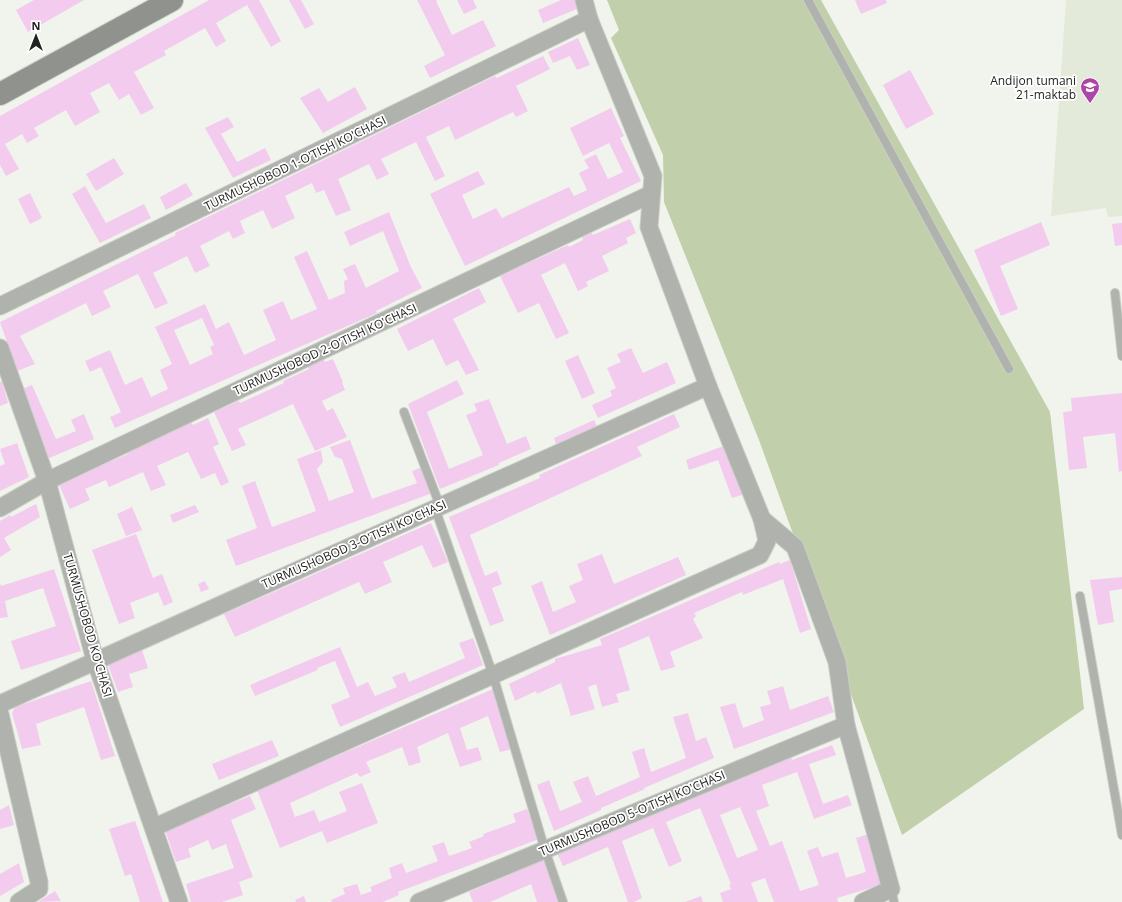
<svg xmlns="http://www.w3.org/2000/svg" width="1122" height="902" font-family="'Open Sans',sans-serif">
<rect width="100%" height="100%" fill="#f1f4ec"/>
<polygon fill="#e3eada" points="1066,0 1122,0 1122,216 1108,217 1106,208 1051,216"/>
<polygon fill="#c1cfaa" points="607,0 821,0 1050,412 1084,709 902,835 759,440 664,202 663,155 611,38 619,30"/>
<g fill="#f3cbee" fill-rule="evenodd">
<polygon points="34,0 84,0 28,32 16,10"/>
<polygon points="209,0 259,0 281,41 271,47 247,5 216,23 226,41 216,47 205,28 164,51 166,55 134,72 154,108 141,115 129,94 119,100 109,83 90,93 100,112 75,126 66,110 34,128 39,136 27,143 22,134 5,144 19,169 6,176 0,165 0,116"/>
<polygon points="289,0 301,0 314,24 305,29"/>
<polygon points="417,0 438,0 436,1 452,35 483,20 496,46 430,78 424,66 445,55"/>
<polygon points="457,0 473,0 477,8 464,14"/>
<polygon points="561,0 575,0 579,8 543,23 538,10"/>
<polygon points="855,0 886,0 887,3 861,14"/>
<polygon points="578,38 590,65 577,70 570,56 553,63 548,52"/>
<polygon points="543,56 550,69 516,86 528,111 516,117 513,112 455,140 449,126 426,137 445,176 435,181 416,142 381,159 389,174 377,180 369,164 338,179 351,210 336,216 324,190 316,193 312,183 285,196 295,218 272,229 263,210 240,221 245,233 233,239 229,231 200,246 210,266 195,273 187,256 153,273 168,303 155,309 138,274 103,291 111,307 92,316 86,303 20,336 35,364 17,371 0,322 176,235 175,233 405,120 495,76 497,78"/>
<polygon points="910,70 934,114 906,129 883,85"/>
<polygon points="355,87 367,109 323,133 300,98 319,88 328,102"/>
<polygon points="611,108 624,136 620,138 641,181 465,266 430,194 478,171 485,184 462,195 473,219 496,208 502,218 569,187 574,196 587,190 579,173 589,168 584,160 596,154 608,179 623,172 609,143 583,156 570,128"/>
<polygon points="228,117 234,127 221,134 237,162 265,148 271,160 233,178 205,128"/>
<polygon points="114,158 124,174 96,191 86,174"/>
<polygon points="186,183 193,195 166,210 160,197"/>
<polygon points="85,186 106,223 144,204 151,218 100,243 72,194"/>
<polygon points="30,193 42,218 30,224 18,199"/>
<path d="M389,212l21,53 12,23 -46,23 1,2 -262,115 -5,-11 11,-5 -20,-45 -11,5 -5,-11 25,-11 15,35 17,-8 9,20 17,-8 -8,-19 12,-6 -17,-37 50,-23 11,25 13,-7 15,33 32,-15 -13,-30 20,-9 8,19 26,-11 -23,-52 13,-6 22,49 16,-7 -1,-12 4,-2 -5,-10 12,-5 11,24 33,-17 -16,-40 -33,15 -6,-14zM202,318l12,27 -4,2 3,7 -23,11 -16,-35z"/>
<polygon points="630,219 636,233 626,238 628,243 602,256 609,271 586,282 588,286 578,291 565,263 541,275 569,333 556,339 539,303 518,313 500,276 568,245 569,247 583,240 581,234 590,230 593,235"/>
<polygon points="1041,222 1050,245 1000,266 1018,309 1001,316 974,250"/>
<polygon points="1122,223 1122,245 1115,246 1112,224"/>
<polygon points="479,288 486,302 453,319 479,370 466,375 458,360 446,366 433,339 408,351 397,329"/>
<polygon points="631,348 643,373 667,362 676,383 598,418 592,405 612,396 610,391 616,388 607,368 621,362 617,354"/>
<polygon points="578,355 595,393 582,399 565,361"/>
<polygon points="323,358 325,362 333,359 343,382 342,382 345,390 322,401 327,411 333,408 347,437 315,451 293,404 238,429 246,445 232,451 214,412 239,401 240,403 284,383 283,381 309,369 307,365"/>
<polygon points="457,380 464,394 427,412 449,469 483,455 466,415 477,411 474,404 489,399 507,444 526,436 531,449 499,463 499,465 440,489 408,404"/>
<polygon points="2,381 8,403 0,406 0,382"/>
<polygon points="32,385 56,439 76,431 71,420 84,414 94,439 47,459 22,389"/>
<polygon points="1122,393 1122,471 1119,472 1115,433 1083,437 1087,468 1069,470 1063,412 1072,411 1071,398"/>
<polygon points="674,414 680,427 637,447 642,456 470,535 485,576 497,571 502,584 492,588 504,621 490,626 449,517 540,478 539,475"/>
<polygon points="208,418 219,444 213,447 229,482 221,486 215,473 201,479 188,452 157,466 166,485 151,491 143,472 109,487 106,480 85,489 90,500 70,509 58,483 128,454 127,452 191,422 193,425"/>
<polygon points="594,420 597,426 556,444 554,438"/>
<polygon points="350,440 372,499 417,483 412,471 425,466 435,492 236,566 226,540 257,528 242,486 255,481 272,527 316,511 297,459 321,450 323,462 317,469 329,501 354,492 342,459 335,457 330,447"/>
<polygon points="17,443 29,477 0,491 0,466 5,464 0,449"/>
<polygon points="726,445 745,494 732,498 718,460 689,470 686,460"/>
<polygon points="36,504 40,517 4,538 11,550 0,557 0,521 10,515 11,517"/>
<polygon points="195,505 199,512 173,523 170,515"/>
<polygon points="132,507 142,530 126,536 117,514"/>
<polygon points="431,523 448,562 433,568 422,545 383,562 392,582 365,594 359,582 235,637 224,614"/>
<polygon points="136,534 153,578 162,574 173,602 164,606 158,592 130,603 135,618 119,624 92,550"/>
<polygon points="602,554 614,584 678,557 686,575 550,635 531,586 542,581 553,612 576,602 569,586 583,580 577,564"/>
<polygon points="790,560 811,629 800,633 783,579 743,595 742,592 694,613 696,616 693,619 703,638 670,652 675,667 661,671 649,636 618,649 630,690 616,694 619,702 602,707 596,684 588,687 595,709 571,716 561,683 537,694 536,691 515,701 509,684 555,662 555,659 602,645 600,639 779,562 780,564"/>
<polygon points="54,569 81,651 21,670 11,641 56,626 43,588 5,601 8,617 0,618 0,583 1,586"/>
<polygon points="1122,577 1122,589 1109,591 1114,622 1098,625 1090,580"/>
<polygon points="205,581 209,589 201,592 198,584"/>
<polygon points="473,638 483,665 340,727 331,705 350,697 335,661 317,668 318,670 255,696 250,685 340,647 357,687 368,682 375,696 397,687 392,677 405,672 409,682 465,658 459,643"/>
<polygon points="142,650 148,668 129,674 133,687 118,692 107,662"/>
<polygon points="91,681 115,756 101,760 84,707 36,724 41,745 22,749 12,713 15,707"/>
<polygon points="783,686 790,710 828,696 834,712 734,749 720,707 735,703 743,728 764,720 760,707 771,704 767,691"/>
<polygon points="493,689 512,749 500,752 488,716 460,728 467,750 478,747 482,760 460,767 448,733 417,747 421,762 409,766 402,747 366,762 371,772 360,777 357,773 290,803 295,817 314,810 319,822 347,811 339,792 362,783 378,823 327,843 322,831 280,848 257,790"/>
<polygon points="688,713 696,741 706,737 714,758 644,788 645,789 601,808 601,810 554,831 537,785 549,780 560,811 582,802 573,782 588,776 596,796 640,777 632,752 644,748 651,772 686,758 673,717"/>
<polygon points="272,740 279,756 219,780 212,764"/>
<path d="M832,745l4,10 -27,9 14,40 25,-9 4,10 -38,14 -17,-47 -35,13 7,21 -13,5 14,35 12,-5 18,50 19,-6 -12,-34 11,-4 4,10 16,-5 8,26 20,-6 -10,-34 16,-5 15,50 -50,15 1,4h-64l-9,-24 -14,5 7,19h-35l-3,-9 11,-4 -2,-4 2,-1 -31,-76 -34,14 16,39 -13,6 -16,-39 -31,13 20,57 -8,4h-6l-20,-55 -45,19 -6,-13 234,-97 1,4zM740,807l18,43 -21,8 -17,-43z"/>
<polygon points="250,796 256,809 231,820 253,877 239,882 243,895 222,902 191,902 186,884 234,868 226,844 212,850 208,840 188,849 191,857 176,862 165,830"/>
<polygon points="9,805 14,825 0,829 0,810"/>
<polygon points="527,809 539,839 398,892 399,895 383,902 332,902 331,900 345,894 343,888 357,884 361,895 372,891 370,887 392,878 389,868 402,863 406,873 438,861 432,846 444,842 449,856 472,848 469,842 484,836 483,834 516,822 513,814"/>
<polygon points="135,821 151,867 163,902 140,902 131,874 125,876 109,829"/>
<polygon points="546,859 561,902 537,902 531,884 490,902 473,902 469,892"/>
<polygon points="19,863 24,882 0,896 0,874"/>
<polygon points="55,891 61,901 38,902"/>
<polygon points="304,896 306,902 296,902 295,900"/>
<polygon points="701,896 703,902 685,902"/>
</g>
<g fill="none" stroke-linecap="round" stroke-linejoin="round">
<defs>
<g id="lane">
<polyline points="808,0 1009,369"/>
<polyline points="1115,293 1122,356"/>
<polyline points="404,412 440,506"/>
<polyline points="435,508 493,675 545,850 563,902"/>
<polyline points="1080,596 1122,835"/>
<polyline points="891,889 894,902"/>
</g>
<g id="street">
<polyline points="584,0 589,19 653,176 649,227 708,386 762,519 795,547 837,662 846,725 891,889 863,902"/>
<polyline points="0,306 589,19"/>
<polyline points="0,348 47,481 95,660 179,902"/>
<polyline points="0,508 47,481 651,194"/>
<polyline points="0,704 708,386"/>
<polyline points="0,714 39,882 39,889 19,902"/>
<polyline points="155,827 760,555 767,541 762,519"/>
<polyline points="419,902 846,725"/>
</g>
<polyline id="secondary" points="0,94 172,0"/>
</defs>
<use href="#lane" stroke="#cccfc7" stroke-width="10"/>
<use href="#street" stroke="#cccfc7" stroke-width="19"/>
<use href="#secondary" stroke="#cccfc7" stroke-width="24"/>
<use href="#lane" stroke="#b0b2ae" stroke-width="8"/>
<use href="#street" stroke="#b0b2ae" stroke-width="17"/>
<use href="#secondary" stroke="#90928d" stroke-width="22"/>
</g>
<defs>
<symbol id="school-pin" viewBox="-11 -11 22 30"><path d="M0 17L-7.5 6A9.5 9.5 0 1 1 7.5 6Z" fill="#ad45a7" stroke="#fff"/><path d="M0-5L7-2L0 1L-7-2ZM-4 1L0 2.5L4 1V4Q0 6-4 4Z" fill="#fff"/></symbol>
</defs>
<g fill-rule="evenodd">
<use href="#school-pin" x="1079" y="76" width="22" height="30"/>
</g>
<g text-anchor="middle" dominant-baseline="central" stroke-width="3.5" stroke-linejoin="round" paint-order="stroke">
<g font-size="12" fill="#232421" stroke="#fff" text-anchor="end">
<text x="1076" y="80">Andijon tumani<tspan x="1076" dy="14">21-maktab</tspan></text>
</g>
<g font-size="12" fill="#232421" stroke="#fff">
<text transform="translate(295 163) rotate(-26)">TURMUSHOBOD 1-O'TISH KO'CHASI</text>
<text transform="translate(325 349) rotate(-25)">TURMUSHOBOD 2-O'TISH KO'CHASI</text>
<text transform="translate(354 544) rotate(-24)">TURMUSHOBOD 3-O'TISH KO'CHASI</text>
<text transform="translate(88 625) rotate(74)">TURMUSHOBOD KO'CHASI</text>
<text transform="translate(632 813) rotate(-23)">TURMUSHOBOD 5-O'TISH KO'CHASI</text>
</g>
</g>
<g transform="translate(36 36)" stroke="#ffffff" stroke-width="3" paint-order="stroke">
<path d="M0-3L7 15L0 10L-7 15Z" fill="#232421"/>
<text y="-6" font-size="11" font-weight="bold" text-anchor="middle" fill="#232421">N</text>
</g>
</svg>
